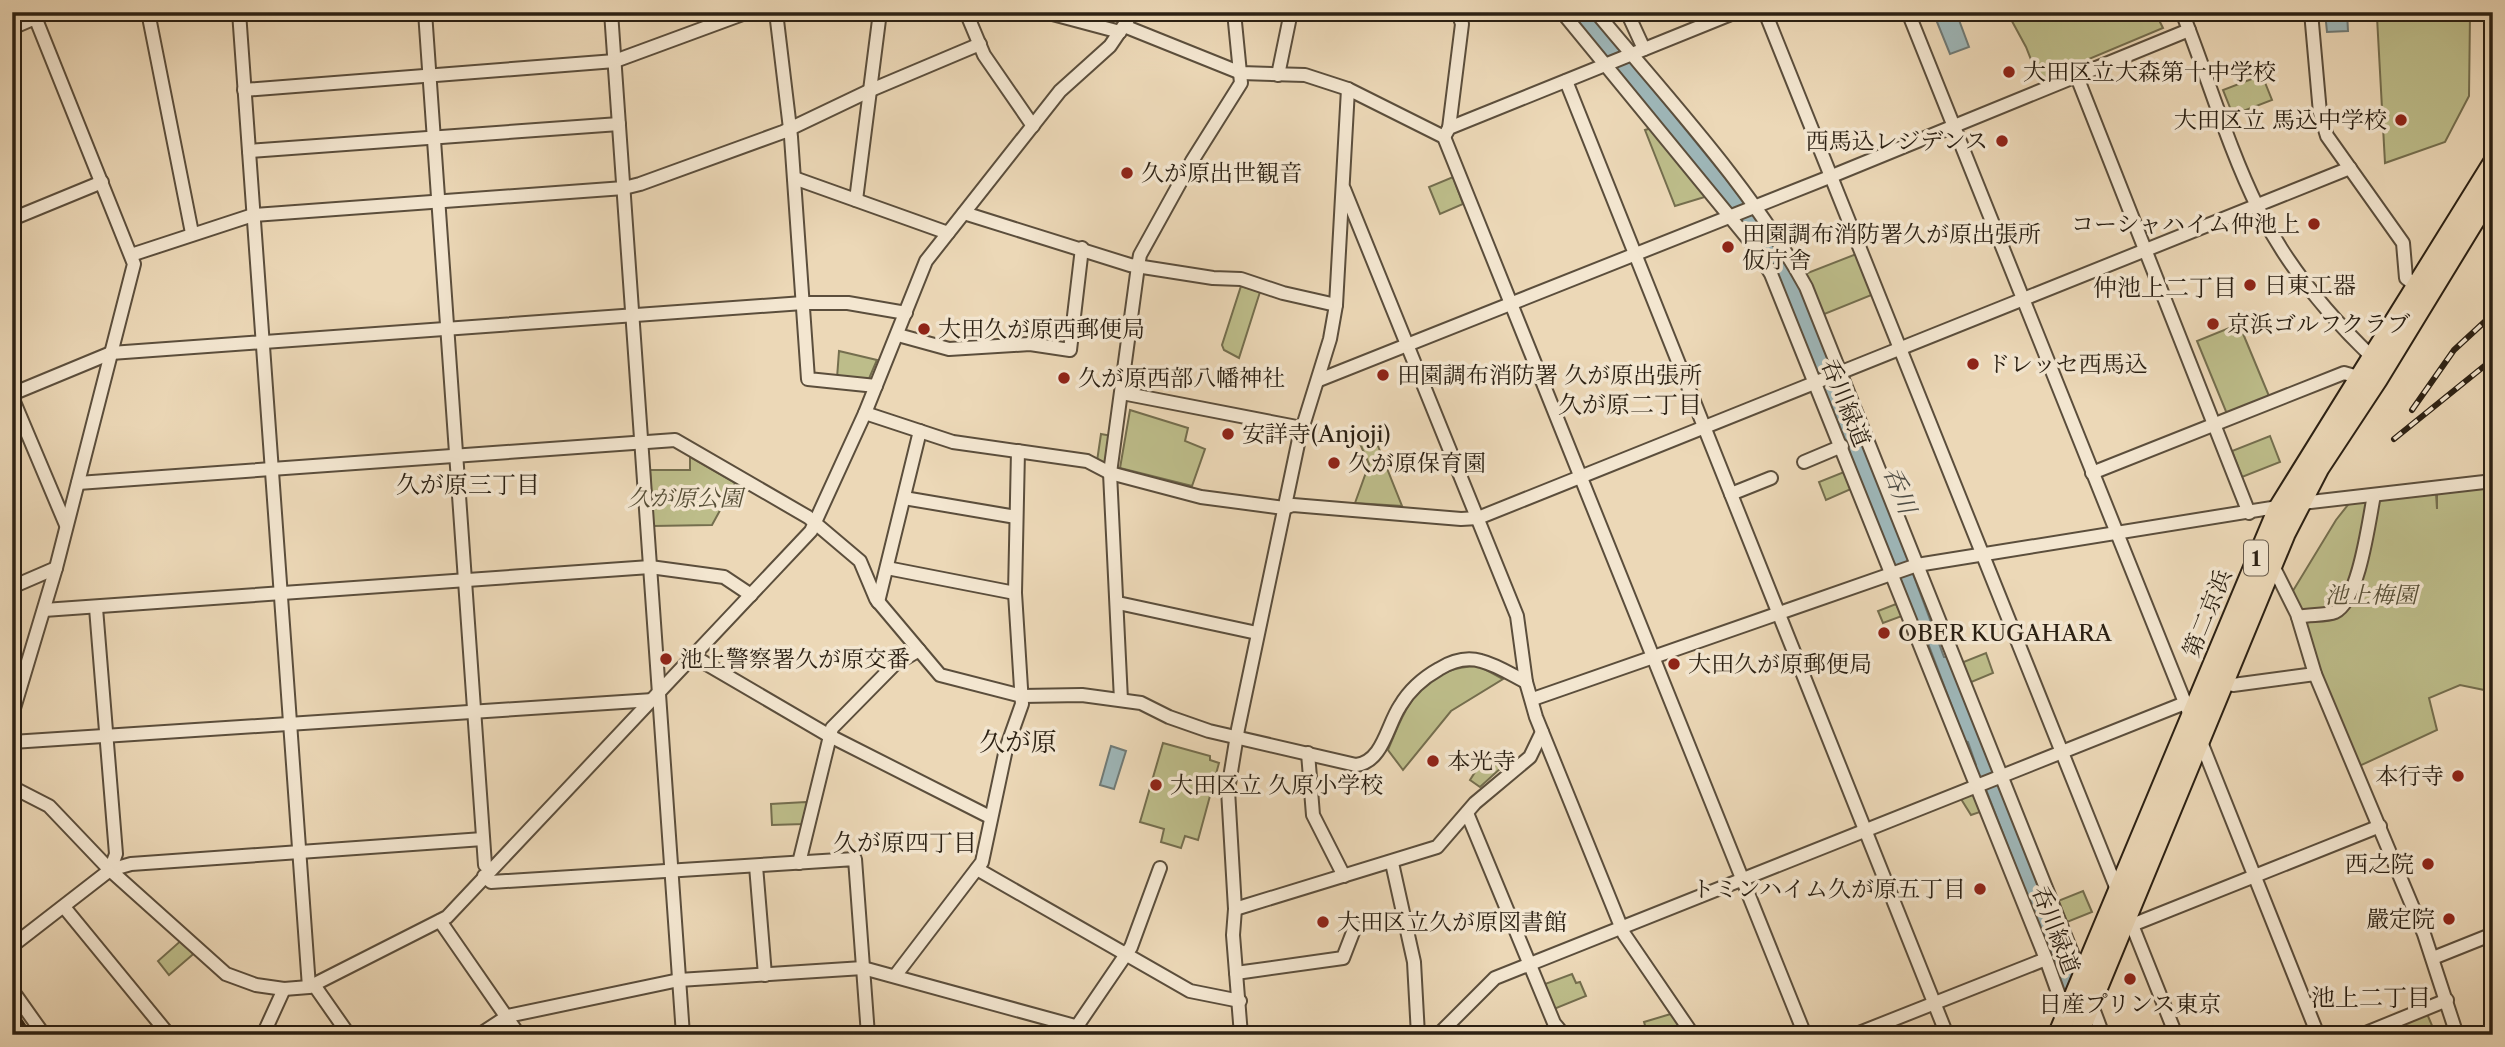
<svg xmlns="http://www.w3.org/2000/svg" width="2505" height="1047" font-family="'Libre Caslon Text','Noto Serif JP',serif">
<rect width="100%" height="100%" fill="#ecd8b7"/>
<filter id="stains"><feTurbulence type="fractalNoise" baseFrequency=".00286" numOctaves="4"/><feColorMatrix values="0 0 0 0 .2 0 0 0 0 .09 0 0 0 0 .02 0 0 0 .5 -.17"/></filter>
<radialGradient id="worn" r=".72"><stop offset=".6" stop-color="#630" stop-opacity="0"/><stop offset="1" stop-color="#630" stop-opacity=".3"/></radialGradient>
<g fill="#bdbd8a" stroke="#746e4e" stroke-width="2">
<polygon points="2007,12 2155,12 2163,28 2039,80 2026,47"/>
<polygon points="2470,15 2469,96 2445,142 2385,163 2377,17"/>
<polygon points="2262,75 2272,100 2233,115 2223,90"/>
<polygon points="1652,128 1708,196 1675,206 1645,130"/>
<polygon points="1453,177 1463,204 1440,214 1429,187"/>
<polygon points="1859,253 1874,294 1822,315 1805,274"/>
<polygon points="1241,286 1260,292 1239,358 1224,350 1222,345"/>
<polygon points="2239,324 2269,396 2227,414 2197,341"/>
<polygon points="839,351 877,360 868,381 837,378"/>
<polygon points="1130,410 1188,428 1185,441 1205,449 1192,486 1120,468"/>
<polygon points="1372,431 1402,506 1355,503 1369,464 1357,437"/>
<polygon points="1101,434 1112,436 1105,464 1097,461"/>
<polygon points="2270,436 2280,462 2242,477 2232,451"/>
<polygon points="690,457 735,483 712,525 653,526 650,470 690,470"/>
<polygon points="1844,472 1851,489 1826,500 1819,482"/>
<polygon points="2493,486 2493,706 2484,690 2460,685 2429,698 2437,730 2355,768 2291,594 2336,520 2351,501 2436,493 2437,509 2437,492"/>
<polygon points="1896,604 1902,616 1883,623 1878,611"/>
<polygon points="1986,653 1993,673 1969,683 1961,663"/>
<path d="M1479,666l24,13 -52,32 -48,59 -15,-20c19,-47 34,-83 91,-84z"/>
<polygon points="1163,743 1210,756 1210,760 1219,763 1198,840 1185,836 1181,848 1161,842 1164,829 1140,822"/>
<polygon points="1490,754 1502,767 1480,787 1470,780 1484,758"/>
<polygon points="1973,794 1980,812 1971,815 1961,799"/>
<polygon points="806,802 809,805 804,824 772,825 771,804"/>
<polygon points="2083,891 2092,912 2067,922 2058,901"/>
<polygon points="185,937 198,950 169,975 158,961"/>
<polygon points="1572,974 1576,983 1580,982 1586,996 1554,1009 1545,984"/>
<polygon points="2425,1009 2436,1035 2396,1035 2390,1024"/>
<polygon points="1674,1013 1688,1035 1648,1035 1644,1022"/>
</g>
<g fill="#9eb7b9" stroke="#707b77" stroke-width="2">
<polygon points="1566,12 1590,12 1752,211 1800,285 1862,437 1944,657 1947,657 2098,1035 2081,1035 1985,787 1982,787 1974,768 1976,765 1968,742 1965,741 1923,630 1920,629 1776,274"/>
<polygon points="1947,12 1956,12 1969,47 1950,54 1935,17"/>
<polygon points="2325,12 2347,12 2348,31 2327,32"/>
<polygon points="1111,746 1126,751 1114,789 1100,785"/>
</g>
<g fill="none" stroke-linecap="round" stroke-linejoin="round">
<defs>
<g id="minor">
<polyline points="148,12 192,233"/>
<polyline points="239,12 309,987"/>
<polyline points="425,12 485,865 490,870"/>
<polyline points="611,12 683,1035"/>
<polyline points="776,12 791,137 808,379 876,386"/>
<polyline points="966,12 984,55 1033,126"/>
<polyline points="1045,12 1120,32"/>
<polyline points="1562,12 1753,245 1771,274 2046,959 2066,1015"/>
<path d="M1596,12c73,88 155,175 210,275l276,691"/>
<polyline points="1627,12 1644,49"/>
<polyline points="1765,12 2118,892"/>
<polyline points="1908,12 2192,720"/>
<path d="M2182,12c26,65 45,133 76,196 28,56 69,106 114,149"/>
<polyline points="2311,12 2320,113 2327,136 2403,243 2406,278 2416,286"/>
<polyline points="1124,26 1241,73 1305,75 1348,89 1444,137 1805,1035"/>
<polyline points="12,28 49,12"/>
<polyline points="1278,75 1291,12"/>
<polyline points="2077,77 2249,513"/>
<polyline points="1566,81 1947,1035"/>
<polyline points="244,90 615,61 748,12"/>
<polyline points="1449,128 1462,24 1458,12"/>
<polyline points="1444,137 1449,128 1736,12"/>
<polyline points="249,151 619,124"/>
<polyline points="794,178 948,233"/>
<polyline points="1344,189 1517,616 1526,682 1536,717 1624,934 1693,1035"/>
<polyline points="856,200 880,12"/>
<polyline points="964,213 1130,265 1213,278 1241,279 1283,293 1336,305"/>
<polyline points="12,219 102,182"/>
<polyline points="131,255 253,215 624,188 640,184 783,132 871,90 980,44"/>
<polyline points="898,335 949,349 1030,344 1070,350 1082,248"/>
<polyline points="1319,380 1832,176 2189,30"/>
<polyline points="1122,393 1302,428"/>
<polyline points="12,394 111,353 803,303 848,303 906,313"/>
<polyline points="12,397 66,525"/>
<polyline points="865,413 953,442 1087,461 1110,473 1201,497 1284,508 1293,505 1461,519 1478,518 2350,168"/>
<polyline points="1804,462 1842,446"/>
<polyline points="2092,473 2344,373 2358,377"/>
<path d="M78,483l597,-43 133,77 52,44 16,38 64,76 82,21 60,-1 59,8 28,14 40,14 147,34c27,-3 31,-40 44,-59 10,-17 23,-28 39,-37 13,-8 28,-12 42,-8 16,4 31,14 45,21"/>
<polyline points="1731,494 1771,478"/>
<polyline points="904,498 1016,517"/>
<polyline points="2272,564 2297,614 2315,674 2424,934 2457,1035"/>
<polyline points="887,568 1015,593"/>
<polyline points="12,587 56,568"/>
<polyline points="878,602 920,431"/>
<polyline points="1118,603 1257,633"/>
<polyline points="96,608 116,854 110,870"/>
<polyline points="44,610 650,567 724,577 751,595"/>
<path d="M2298,617c11,-3 27,-1 37,-5 24,-11 34,-92 39,-117"/>
<polyline points="693,656 828,735 990,817"/>
<polyline points="2224,680 2233,685 2315,674"/>
<polyline points="1533,699 1917,565 2302,503 2493,481"/>
<polyline points="1121,700 1110,473 1138,266 1140,255 1192,161 1241,83 1234,12"/>
<polyline points="12,715 56,568 134,264 33,12"/>
<polyline points="2199,737 2318,1035"/>
<polyline points="12,742 653,700"/>
<polyline points="1308,753 1313,815 1344,876"/>
<polyline points="12,787 49,806 110,870 226,974 256,985 284,989 309,987 447,917 811,531 865,413 926,261 1060,91 1110,46 1133,12"/>
<polyline points="1467,813 1554,1023 1564,1035"/>
<polyline points="799,863 832,728 894,665 919,650"/>
<polyline points="1392,863 1414,962 1418,1035"/>
<polyline points="756,866 765,975"/>
<polyline points="977,869 1190,991 1240,1001"/>
<polyline points="484,876 491,882 855,859 868,1035"/>
<polyline points="64,907 169,1035"/>
<polyline points="1235,909 1437,847 1475,803 1530,757 1542,732"/>
<polyline points="440,921 519,1035"/>
<polyline points="2125,921 2132,925 2380,826"/>
<polyline points="2132,925 2176,1035"/>
<polyline points="12,946 110,870 131,864 483,839"/>
<polyline points="2433,958 2493,934"/>
<polyline points="1236,973 1343,958 1355,927"/>
<polyline points="895,976 982,862 1006,749 1022,704 1015,593 1018,451"/>
<polyline points="314,985 349,1035"/>
<polyline points="12,990 44,1035"/>
<polyline points="2091,1003 2103,1035"/>
<polyline points="263,1035 284,989"/>
<polyline points="479,1035 508,1016 679,980 863,968 1075,1026"/>
<polyline points="1071,1035 1131,947 1160,868"/>
<polyline points="1241,1035 1233,935 1235,909 1228,790 1238,729 1299,439 1330,339 1336,305 1348,89"/>
<polyline points="1438,1035 1495,978 2185,703"/>
<polyline points="1854,1035 2046,959"/>
<polyline points="2361,1035 2447,1000"/>
</g>
<g id="highway">
<polyline points="2058,1035 2278,509 2493,163"/>
<polyline points="2078,1035 2285,534 2319,468 2377,380 2493,190"/>
</g>
</defs>
<use href="#minor" stroke="#5b4e3c" stroke-width="16"/>
<use href="#highway" stroke="#2b2013" stroke-width="23"/>
<use href="#minor" stroke="#f3e6d0" stroke-width="12"/>
<use href="#highway" stroke="#ecd8b7" stroke-width="19"/>
<defs>
<g id="rail">
<polyline points="2412,410 2454,350 2493,314"/>
<polyline points="2394,439 2493,359"/>
<polyline points="12,1009 29,1035"/>
</g>
</defs>
<use href="#rail" stroke="#2b2013" stroke-width="6"/>
<use href="#rail" stroke="#f3e6d0" stroke-width="3.5" stroke-dasharray="10" stroke-linecap="butt"/>
</g>
<g fill="#8f2418" stroke="#f3e6d0" stroke-width="2.5">
<circle cx="2009" cy="72" r="7"/>
<circle cx="2401" cy="120" r="7"/>
<circle cx="2002" cy="141" r="7"/>
<circle cx="1127" cy="173" r="7"/>
<circle cx="2314" cy="224" r="7"/>
<circle cx="1728" cy="247" r="7"/>
<circle cx="2250" cy="285" r="7"/>
<circle cx="2213" cy="324" r="7"/>
<circle cx="924" cy="329" r="7"/>
<circle cx="1973" cy="364" r="7"/>
<circle cx="1383" cy="375" r="7"/>
<circle cx="1064" cy="378" r="7"/>
<circle cx="1228" cy="434" r="7"/>
<circle cx="1334" cy="463" r="7"/>
<circle cx="1884" cy="633" r="7"/>
<circle cx="666" cy="659" r="7"/>
<circle cx="1674" cy="664" r="7"/>
<circle cx="1433" cy="761" r="7"/>
<circle cx="2458" cy="776" r="7"/>
<circle cx="1156" cy="785" r="7"/>
<circle cx="2428" cy="864" r="7"/>
<circle cx="1980" cy="889" r="7"/>
<circle cx="2449" cy="919" r="7"/>
<circle cx="1323" cy="922" r="7"/>
<circle cx="2130" cy="979" r="7"/>
</g>
<g text-anchor="middle" dominant-baseline="central" stroke-width="7" stroke-linejoin="round" paint-order="stroke">
<rect fill="#f3e6d0" stroke="#675b4c" stroke-width="2" x="2244" y="540.5" width="24" height="35" rx="5"/>
<g font-size="21" font-weight="bold" fill="#2b2013">
<text x="2256" y="558">1</text>
</g>
<g font-size="23" fill="#2b2013" stroke="#f3e6d0" text-anchor="start">
<text x="2023" y="72">大田区立大森第十中学校</text>
<text x="2387" y="120" text-anchor="end">大田区立 馬込中学校</text>
<text x="1988" y="141" text-anchor="end">西馬込レジデンス</text>
<text x="1141" y="173">久が原出世観音</text>
<text x="2300" y="224" text-anchor="end">コーシャハイム仲池上</text>
<text x="1742" y="234">田園調布消防署久が原出張所<tspan x="1742" dy="26">仮庁舎</tspan></text>
<text x="2264" y="285">日東工器</text>
<text x="2227" y="324">京浜ゴルフクラブ</text>
<text x="938" y="329">大田久が原西郵便局</text>
<text x="1987" y="364">ドレッセ西馬込</text>
<text x="1397" y="375">田園調布消防署 久が原出張所</text>
<text x="1078" y="378">久が原西部八幡神社</text>
<text x="1242" y="434">安詳寺(Anjoji)</text>
<text x="1348" y="463">久が原保育園</text>
<text x="1898" y="633">OBER KUGAHARA</text>
<text x="680" y="659">池上警察署久が原交番</text>
<text x="1688" y="664">大田久が原郵便局</text>
<text x="1447" y="761">本光寺</text>
<text x="2444" y="776" text-anchor="end">本行寺</text>
<text x="1170" y="785">大田区立 久原小学校</text>
<text x="2414" y="864" text-anchor="end">西之院</text>
<text x="1966" y="889" text-anchor="end">トミンハイム久が原五丁目</text>
<text x="2435" y="919" text-anchor="end">嚴定院</text>
<text x="1337" y="922">大田区立久が原図書館</text>
<text x="2130" y="1004" text-anchor="middle">日産プリンス東京</text>
</g>
<g font-size="23" fill="#2b2013" stroke="#f3e6d0">
<text transform="translate(1846 403) rotate(68)">呑川緑道</text>
<text transform="translate(2207 613) rotate(-68)">第二京浜</text>
<text transform="translate(2056 930) rotate(69)">呑川緑道</text>
</g>
<g font-size="23" font-style="italic" fill="#574f37" stroke="#f3e6d0">
<text x="685" y="498">久が原公園</text>
<text x="2371" y="595">池上梅園</text>
</g>
<g font-size="24" fill="#2b2013" stroke="#f3e6d0">
<text x="2165" y="287">仲池上二丁目</text>
<text x="1630" y="404">久が原二丁目</text>
<text x="468" y="484">久が原三丁目</text>
<text x="905" y="842">久が原四丁目</text>
<text x="2371" y="997">池上二丁目</text>
</g>
<g font-size="24" font-style="italic" fill="#4e4d45" stroke="#f3e6d0">
<text transform="translate(1900 490) rotate(68)">呑川</text>
</g>
<g font-size="26" fill="#2b2013" stroke="#f3e6d0">
<text x="1018" y="742">久が原</text>
</g>
</g>
<rect width="2505" height="1047" fill="none" stroke="#ecd8b7" stroke-width="42"/>
<rect x="14" y="14" width="2477" height="1019" fill="none" stroke="#2b2013" stroke-width="3.5"/>
<rect x="21" y="21" width="2463" height="1005" fill="none" stroke="#2b2013" stroke-width="2"/>
<rect width="100%" height="100%" filter="url(#stains)"/>
<rect width="100%" height="100%" fill="url(#worn)"/>
</svg>
